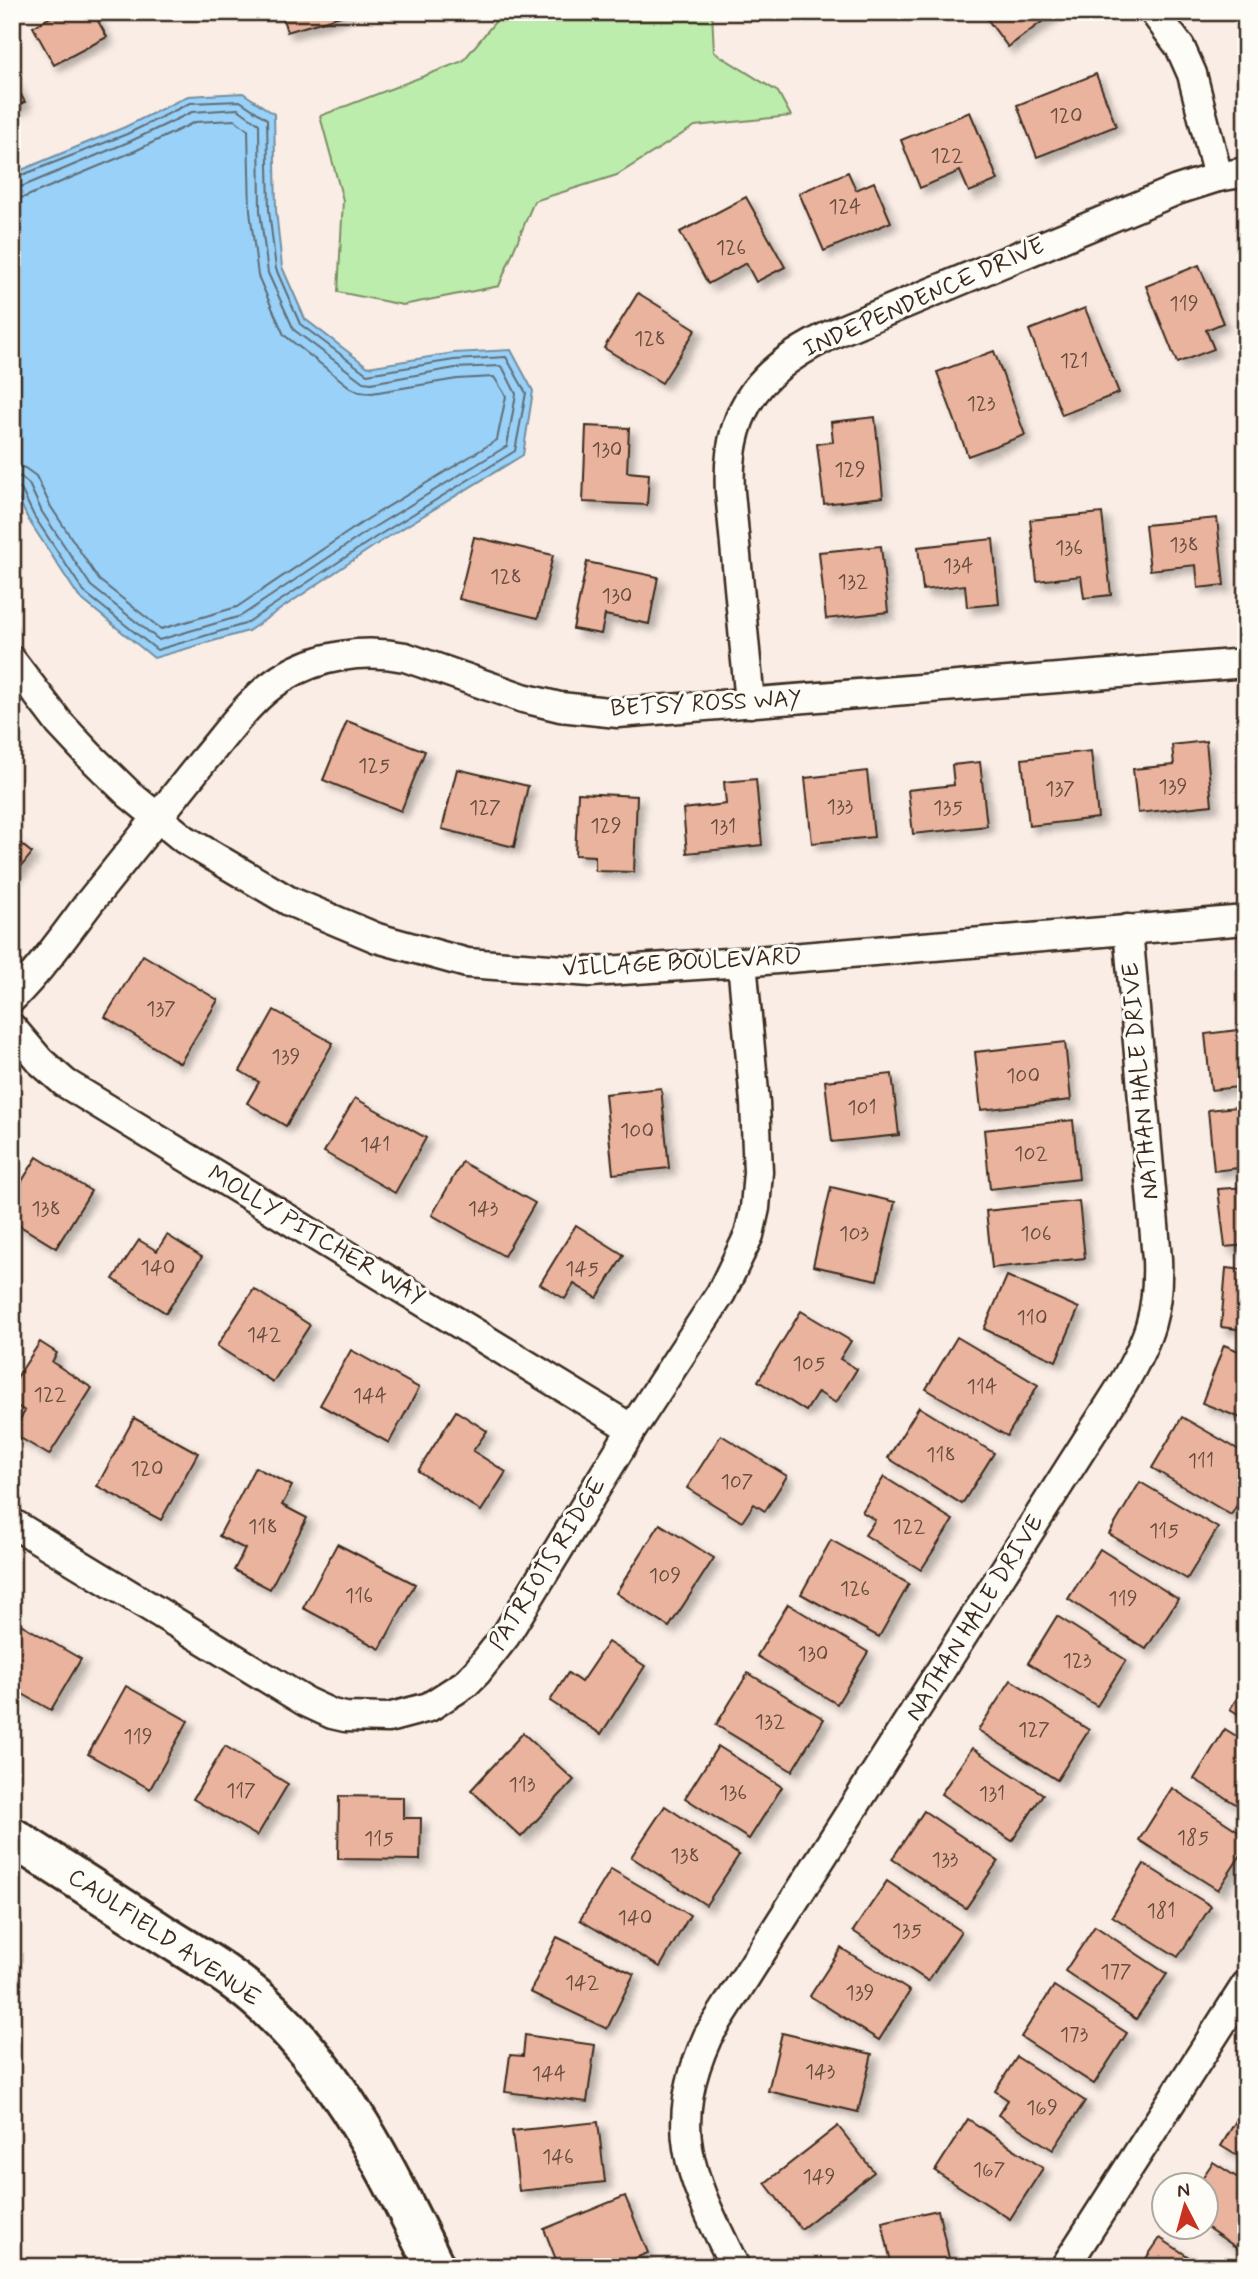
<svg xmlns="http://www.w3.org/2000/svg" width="1258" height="2279" font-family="Mynerve,sans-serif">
<defs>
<filter id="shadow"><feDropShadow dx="6" dy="6" stdDeviation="3.5" flood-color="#0004"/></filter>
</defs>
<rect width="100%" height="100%" fill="#f9ede5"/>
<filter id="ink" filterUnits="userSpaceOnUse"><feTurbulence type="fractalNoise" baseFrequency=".0143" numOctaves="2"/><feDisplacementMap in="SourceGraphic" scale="14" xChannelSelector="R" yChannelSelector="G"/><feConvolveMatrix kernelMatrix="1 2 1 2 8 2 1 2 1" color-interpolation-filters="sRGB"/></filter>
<g filter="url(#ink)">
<polygon fill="#bdedac" stroke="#7c8c65" stroke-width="2" points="503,12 712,12 714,52 778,92 791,116 695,126 617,175 534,201 499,286 403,305 338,292 343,200 320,116 463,61"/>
<polygon fill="#99d1f8" stroke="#738ea1" stroke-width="2" points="243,93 274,114 276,210 282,267 305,319 368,367 454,353 511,350 533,391 523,455 380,542 248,631 154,658 79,597 28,519 12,485 12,174 125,127 188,96"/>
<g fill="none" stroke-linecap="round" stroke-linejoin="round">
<g stroke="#616d75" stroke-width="2">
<polyline points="12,179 127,134 190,103 240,101 267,119 269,210 276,269 300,324 367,374 454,360 506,357 526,393 515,451 376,537 245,624 157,650 84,592 34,516 21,489 12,485"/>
<polyline points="12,188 21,187 131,141 192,112 238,109 259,124 260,211 268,273 294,330 363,382 371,383 455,368 500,366 503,368 516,394 507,446 371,529 241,616 159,640 91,586 42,512 29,484 21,477 12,476"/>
<polyline points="12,199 25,197 135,151 195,122 235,120 248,130 250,211 258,276 284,335 351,388 360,392 372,393 457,379 494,377 506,396 497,440 366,520 237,607 161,629 99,580 51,507 36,476 25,468 12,465"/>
</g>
</g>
<g fill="#e9b39d" stroke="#3b2a1e" stroke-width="2" filter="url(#shadow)">
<polygon points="60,12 93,12 107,37 54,65 33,27"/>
<polygon points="281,12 343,12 344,15 287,32"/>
<polygon points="982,12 1055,12 1008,47"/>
<polygon points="1096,74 1116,126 1037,157 1017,105"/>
<polygon points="12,79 25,102 12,109"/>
<polygon points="970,112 998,180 969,192 960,171 920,188 901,140"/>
<polygon points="848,172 856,190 874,182 891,222 824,251 799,193"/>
<polygon points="746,197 785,267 756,282 746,263 708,284 680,232"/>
<polygon points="1199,265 1223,323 1206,330 1214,349 1177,363 1146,286"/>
<polygon points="638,293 696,329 662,383 604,348"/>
<polygon points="1085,308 1119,393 1062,415 1029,330"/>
<polygon points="994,351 1025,435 968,456 937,372"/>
<polygon points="875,417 883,497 824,504 817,444 833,442 831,422"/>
<polygon points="586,426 629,428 627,472 649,474 647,505 583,502"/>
<polygon points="1102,513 1111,595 1084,598 1081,576 1037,581 1030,520"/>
<polygon points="1217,518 1224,585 1198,588 1196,565 1150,570 1145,525"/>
<polygon points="474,537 553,555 538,618 459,599"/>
<polygon points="993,539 999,604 967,607 965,585 923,590 918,547"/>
<polygon points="881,546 888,612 826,619 819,552"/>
<polygon points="587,562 658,577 649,624 605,615 601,634 573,629"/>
<polygon points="347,721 425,751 401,811 323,780"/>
<polygon points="1206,741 1212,805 1138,813 1133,769 1174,765 1172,745"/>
<polygon points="1091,751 1098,818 1029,826 1022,759"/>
<polygon points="980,762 987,826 913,834 908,790 954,785 952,765"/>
<polygon points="457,769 528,786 514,847 442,829"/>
<polygon points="867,771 874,837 812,843 805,778"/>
<polygon points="756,779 762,845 687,853 683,809 726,804 724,782"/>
<polygon points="578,793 637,796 634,872 595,871 595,856 575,855"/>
<polygon points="12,837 32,853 12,878"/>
<polygon points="143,955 218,1000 180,1063 105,1017"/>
<polygon points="274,1010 333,1043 286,1126 247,1103 259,1082 240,1071"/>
<polygon points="1246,1029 1246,1086 1211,1090 1205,1034"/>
<polygon points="1065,1042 1071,1100 981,1110 975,1052"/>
<polygon points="892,1074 899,1135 832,1142 825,1081"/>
<polygon points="661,1088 669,1168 613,1174 605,1094"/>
<polygon points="355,1098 426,1138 395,1193 324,1152"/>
<polygon points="1246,1106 1246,1167 1214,1171 1208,1110"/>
<polygon points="1073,1120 1079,1179 990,1189 984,1130"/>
<polygon points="37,1157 91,1191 56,1248 12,1221 12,1197"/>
<polygon points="462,1162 535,1203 504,1256 432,1215"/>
<polygon points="831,1187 895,1202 877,1280 813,1266"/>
<polygon points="1246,1187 1246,1245 1225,1247 1218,1189"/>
<polygon points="1079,1201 1085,1258 992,1268 986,1211"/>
<polygon points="576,1225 624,1255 597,1298 574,1284 565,1299 540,1284"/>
<polygon points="167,1235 202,1257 166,1313 113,1279 139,1240 157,1251"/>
<polygon points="1226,1268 1246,1270 1246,1330 1221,1327"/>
<polygon points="1007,1276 1079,1308 1056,1361 984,1329"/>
<polygon points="254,1289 310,1325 273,1382 217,1346"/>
<polygon points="801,1311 851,1341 840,1359 857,1369 836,1403 818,1392 806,1411 758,1381"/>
<polygon points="957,1337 1038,1385 1007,1436 926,1389"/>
<polygon points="40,1342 57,1353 52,1362 92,1388 49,1455 12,1433 25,1411 12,1403 12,1385"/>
<polygon points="1224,1345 1246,1354 1246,1420 1202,1403"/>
<polygon points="351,1350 419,1388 389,1443 320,1405"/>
<polygon points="919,1407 994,1453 962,1504 888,1458"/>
<polygon points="456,1411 487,1431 473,1451 506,1472 481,1511 418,1471"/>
<polygon points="1182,1417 1246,1454 1246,1490 1231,1515 1152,1468"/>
<polygon points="134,1418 198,1453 161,1520 97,1486"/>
<polygon points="721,1435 787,1476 765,1511 754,1504 742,1522 687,1488"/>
<polygon points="255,1467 292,1486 282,1505 307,1518 270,1589 234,1570 245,1549 219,1536"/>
<polygon points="884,1477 953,1520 921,1570 865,1535 875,1520 862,1512"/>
<polygon points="1140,1482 1218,1528 1187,1579 1109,1534"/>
<polygon points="660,1524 714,1558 669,1627 616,1593"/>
<polygon points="831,1540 909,1584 879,1637 801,1594"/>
<polygon points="337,1544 415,1584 380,1649 303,1608"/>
<polygon points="1100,1549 1178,1599 1146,1649 1068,1599"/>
<polygon points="788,1604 868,1652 837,1704 757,1656"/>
<polygon points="1057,1616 1126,1660 1097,1706 1028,1663"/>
<polygon points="12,1619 81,1659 51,1710 12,1688"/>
<polygon points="608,1642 645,1666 601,1734 550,1701 568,1673 581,1682"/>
<polygon points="748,1673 824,1719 792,1771 716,1725"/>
<polygon points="1011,1680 1089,1730 1057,1780 978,1730"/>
<polygon points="1246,1684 1246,1719 1230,1709"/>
<polygon points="126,1686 188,1721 150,1789 88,1754"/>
<polygon points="1225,1729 1246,1742 1246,1810 1194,1779"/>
<polygon points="523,1733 574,1780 521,1837 471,1790"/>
<polygon points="225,1746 288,1784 257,1836 193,1799"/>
<polygon points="718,1746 782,1787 749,1839 685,1798"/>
<polygon points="972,1748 1043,1794 1012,1841 941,1794"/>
<polygon points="1172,1788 1246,1836 1246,1847 1218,1890 1139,1840"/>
<polygon points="339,1796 403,1797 403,1818 421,1818 420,1860 338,1859"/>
<polygon points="665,1806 739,1855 706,1905 631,1857"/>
<polygon points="924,1811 998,1861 966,1908 892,1859"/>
<polygon points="1144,1864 1211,1906 1178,1957 1112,1916"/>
<polygon points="611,1869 690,1915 660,1967 580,1920"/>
<polygon points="887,1881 961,1931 928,1981 853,1931"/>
<polygon points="1095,1926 1167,1974 1136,2019 1065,1971"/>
<polygon points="557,1937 634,1974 607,2029 530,1992"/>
<polygon points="841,1948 910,1991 879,2040 810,1996"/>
<polygon points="1054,1986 1127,2033 1094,2084 1021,2037"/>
<polygon points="782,2033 872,2054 858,2112 768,2091"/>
<polygon points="525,2035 595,2045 587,2102 505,2092 510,2055 523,2056"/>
<polygon points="1017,2057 1085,2101 1053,2150 998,2115 1008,2100 995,2091"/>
<polygon points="1246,2104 1246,2161 1221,2146"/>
<polygon points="968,2119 1043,2168 1010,2219 935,2171"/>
<polygon points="598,2122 605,2182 519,2191 512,2131"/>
<polygon points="838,2126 874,2172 801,2229 765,2183"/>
<polygon points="1213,2162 1246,2183 1246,2254 1205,2226 1206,2184 1198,2184"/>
<polygon points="625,2196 648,2253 613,2267 559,2267 544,2229"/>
<polygon points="938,2210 951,2267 892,2267 882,2222"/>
<polygon points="1160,2238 1204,2267 1140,2267"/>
</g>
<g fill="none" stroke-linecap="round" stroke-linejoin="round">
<defs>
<g id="street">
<polyline points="1154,12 1180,47 1192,74 1218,177"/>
<polyline points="12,661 60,724 89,755 130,795 184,839 289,901 377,938 467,963 591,972 742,962 1246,920"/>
<path d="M750,703l-20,-211c-5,-87 34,-127 109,-161l338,-141 41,-13 28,-5"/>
<path d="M12,998c29,-29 53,-63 77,-95 38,-47 75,-94 113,-141 25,-29 47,-63 80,-84 37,-23 82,-29 123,-21l118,41 37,9 58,6 628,-50"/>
<polyline points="12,1028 40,1061 65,1083 632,1429"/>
<polyline points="12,1523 306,1702 332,1714 345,1717 388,1718 429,1707 465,1684 477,1672 506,1635 632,1429 721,1293 749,1235 755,1208 758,1172 755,1103 742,962"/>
<path d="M735,2267c-42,-87 -71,-135 -27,-231l415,-652c26,-45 36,-72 34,-125l-29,-330"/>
<polyline points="1065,2267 1246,1985"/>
</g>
<path id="secondary" d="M12,1837c51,33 102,65 152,98 33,21 68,41 97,67 80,72 127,169 174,265"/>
</defs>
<use href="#street" stroke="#3b2a1e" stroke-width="33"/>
<use href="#secondary" stroke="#3b2a1e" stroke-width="44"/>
<use href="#street" stroke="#fdfcf7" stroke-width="28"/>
<use href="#secondary" stroke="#fdfcf7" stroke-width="38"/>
</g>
</g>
<g text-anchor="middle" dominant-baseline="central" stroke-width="6" stroke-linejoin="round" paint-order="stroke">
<g font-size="21" fill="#664c3e">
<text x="1066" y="116">120</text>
<text x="947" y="156">122</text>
<text x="845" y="207">124</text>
<text x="731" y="248">126</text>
<text x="1184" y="304">119</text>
<text x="650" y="339">128</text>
<text x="1074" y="361">121</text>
<text x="981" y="404">123</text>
<text x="607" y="450">130</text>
<text x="850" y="470">129</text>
<text x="1184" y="545">138</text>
<text x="1069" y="548">136</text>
<text x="958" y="566">134</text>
<text x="506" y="577">128</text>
<text x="853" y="582">132</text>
<text x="617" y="596">130</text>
<text x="374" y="766">125</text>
<text x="1173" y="787">139</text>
<text x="1060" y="789">137</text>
<text x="840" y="807">133</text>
<text x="485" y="808">127</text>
<text x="948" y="808">135</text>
<text x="606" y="826">129</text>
<text x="723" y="827">131</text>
<text x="161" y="1009">137</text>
<text x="286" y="1057">139</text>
<text x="1023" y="1076">100</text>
<text x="862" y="1108">101</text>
<text x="637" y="1131">100</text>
<text x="375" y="1145">141</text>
<text x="1031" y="1154">102</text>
<text x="46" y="1209">138</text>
<text x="483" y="1209">143</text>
<text x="854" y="1234">103</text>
<text x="1036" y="1234">106</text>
<text x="158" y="1268">140</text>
<text x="582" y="1269">145</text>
<text x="1032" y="1318">110</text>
<text x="264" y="1335">142</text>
<text x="809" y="1364">105</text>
<text x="982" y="1387">114</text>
<text x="50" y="1395">122</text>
<text x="370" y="1396">144</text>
<text x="941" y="1455">118</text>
<text x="1201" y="1461">111</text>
<text x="147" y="1469">120</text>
<text x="737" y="1482">107</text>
<text x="263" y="1527">118</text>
<text x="909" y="1527">122</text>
<text x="1164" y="1531">115</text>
<text x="665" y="1576">109</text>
<text x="855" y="1589">126</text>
<text x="359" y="1596">116</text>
<text x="1123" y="1599">119</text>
<text x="813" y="1654">130</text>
<text x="1077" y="1661">123</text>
<text x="770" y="1722">132</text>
<text x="1034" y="1730">127</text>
<text x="138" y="1737">119</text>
<text x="522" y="1785">113</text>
<text x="241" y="1791">117</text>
<text x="733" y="1793">136</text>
<text x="992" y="1794">131</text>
<text x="1193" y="1838">185</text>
<text x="379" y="1839">115</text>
<text x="685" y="1856">138</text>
<text x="945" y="1860">133</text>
<text x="1161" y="1911">181</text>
<text x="635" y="1918">140</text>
<text x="907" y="1931">135</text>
<text x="1116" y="1972">177</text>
<text x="582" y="1983">142</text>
<text x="860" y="1993">139</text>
<text x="1074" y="2035">173</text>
<text x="820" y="2072">143</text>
<text x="549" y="2074">144</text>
<text x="1042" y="2108">169</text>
<text x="558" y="2157">146</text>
<text x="989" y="2170">167</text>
<text x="819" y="2177">149</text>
</g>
<g font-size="24" fill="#3b2a1e" stroke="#fdfcf7">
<text transform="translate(924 298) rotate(-24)">INDEPENDENCE DRIVE</text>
<text transform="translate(706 704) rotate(-3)">BETSY ROSS WAY</text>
<text transform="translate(682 963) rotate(-3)">VILLAGE BOULEVARD</text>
<text transform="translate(1141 1081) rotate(-95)">NATHAN HALE DRIVE</text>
<text transform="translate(316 1236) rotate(31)">MOLLY PITCHER WAY</text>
<text transform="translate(548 1564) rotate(-58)">PATRIOTS RIDGE</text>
<text transform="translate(975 1618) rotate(-58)">NATHAN HALE DRIVE</text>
<text transform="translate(164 1938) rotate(34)">CAULFIELD AVENUE</text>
</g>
</g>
<rect width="1258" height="2279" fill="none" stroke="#fdfcf7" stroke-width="42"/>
<rect x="21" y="21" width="1216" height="2237" fill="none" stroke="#3b2a1e" stroke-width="2.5" filter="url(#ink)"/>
<g transform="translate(1185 2206) rotate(354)"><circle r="33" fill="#fdfcf7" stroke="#afa8a0" stroke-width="2"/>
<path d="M0-5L12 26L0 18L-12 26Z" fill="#c8321e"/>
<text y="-10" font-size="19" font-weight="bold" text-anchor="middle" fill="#3b2a1e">N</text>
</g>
</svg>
